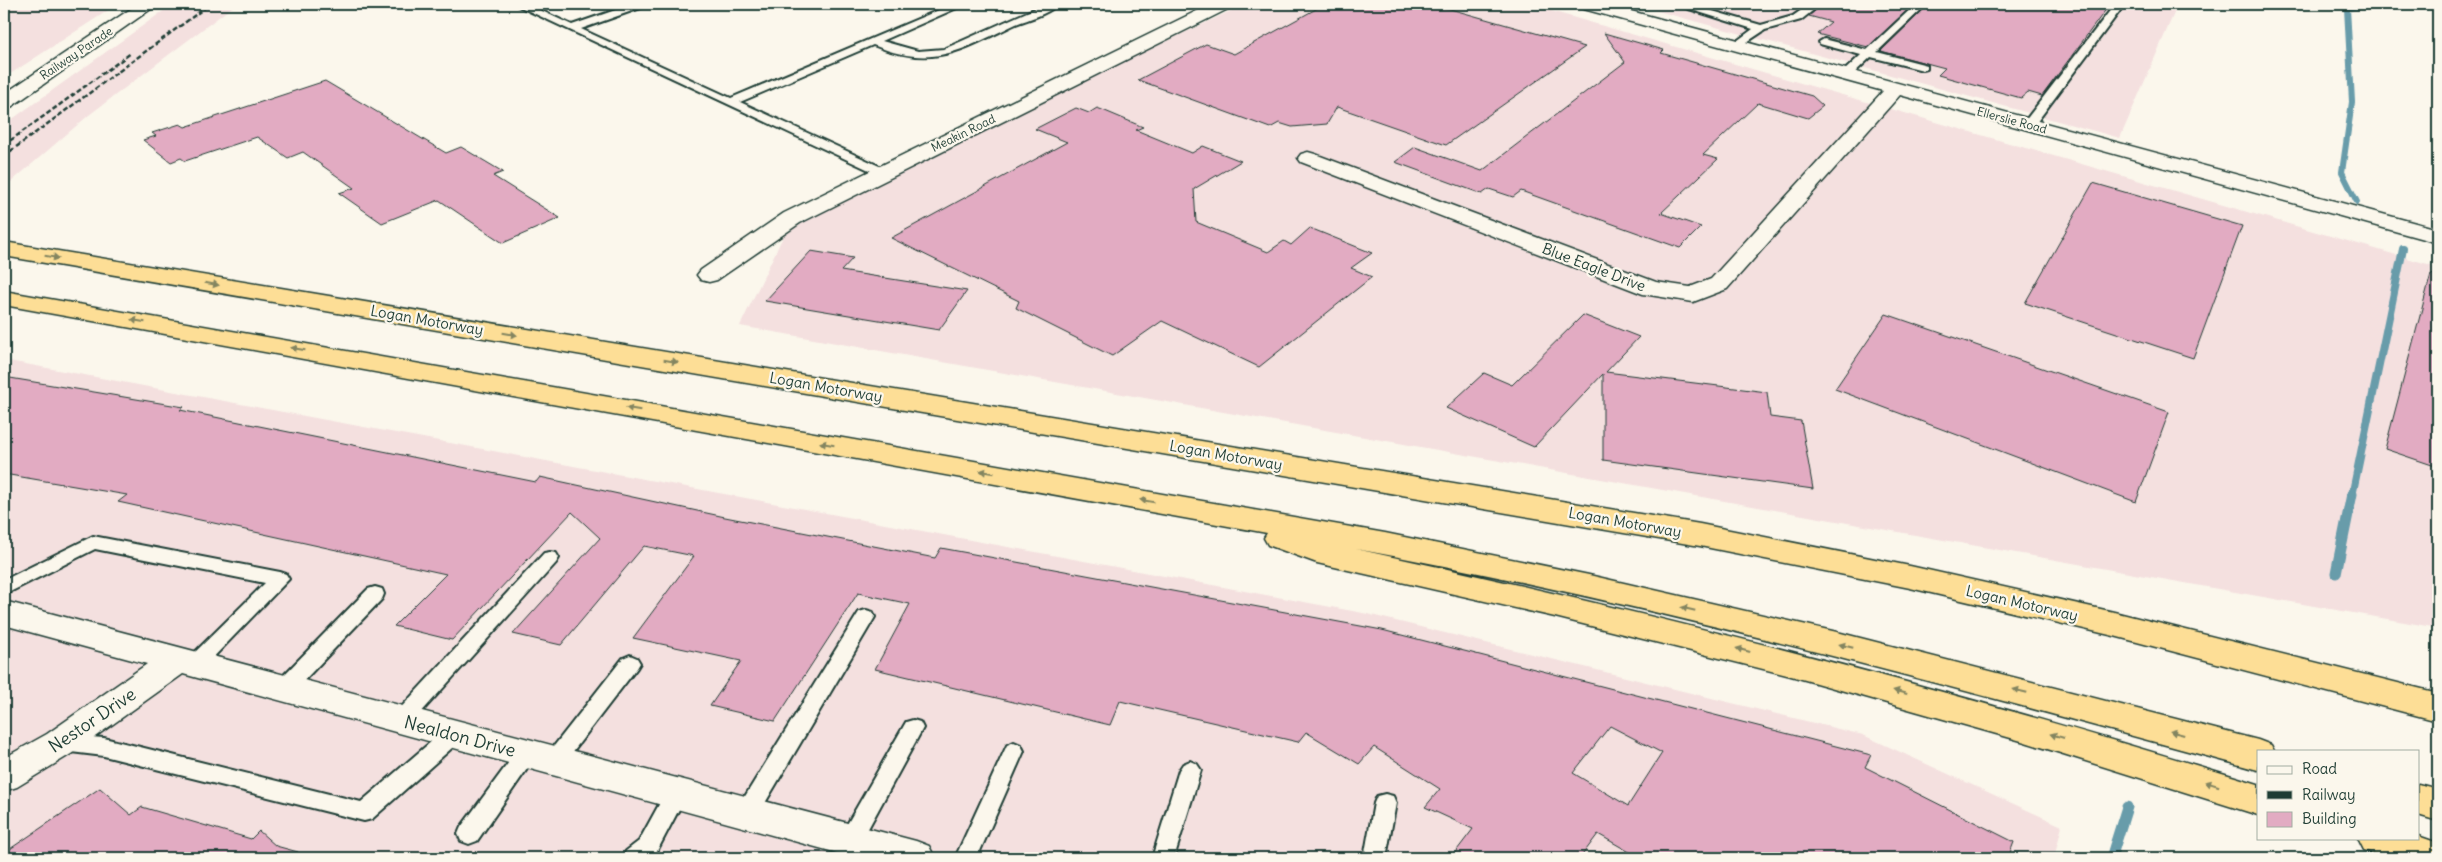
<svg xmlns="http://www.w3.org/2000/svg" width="2442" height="862" font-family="Delius,sans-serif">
<rect width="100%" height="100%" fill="#fbf7ec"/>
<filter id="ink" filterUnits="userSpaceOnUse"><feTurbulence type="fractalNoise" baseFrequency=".02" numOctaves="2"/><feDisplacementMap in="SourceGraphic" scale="10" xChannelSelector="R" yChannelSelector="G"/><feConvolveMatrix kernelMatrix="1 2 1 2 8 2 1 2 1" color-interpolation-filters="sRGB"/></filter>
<g filter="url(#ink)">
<g fill="#f4e0df">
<polygon points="4,4 118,4 4,78"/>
<polygon points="173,4 236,4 89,115 4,188 4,125"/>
<polygon points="1245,4 1527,4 2438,267 2438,628 740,326 792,218"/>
<polygon points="1632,4 2178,4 2120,138"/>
<polygon points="4,360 1363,613 1863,735 2062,826 2054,858 4,858"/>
</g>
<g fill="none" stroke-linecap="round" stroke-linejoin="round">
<polyline stroke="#679caa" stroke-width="6" points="2357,202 2342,172 2352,102 2347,8 2375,4"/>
<polyline stroke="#679caa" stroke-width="8" points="2352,496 2403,249"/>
<g stroke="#679caa" stroke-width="11">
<polyline points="2336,573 2352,494"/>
<polyline points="2111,858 2127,807"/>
</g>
</g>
<g fill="#e2abc2" stroke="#1f3d34" fill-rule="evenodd">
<polygon points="1325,4 1422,4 1433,7 1436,5 1585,47 1446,145 1337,107 1327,124 1292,127 1279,123 1270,128 1138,80 1206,44 1234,54"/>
<polygon points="1823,4 1914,4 1868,47 1817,34 1831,22 1809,16"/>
<polygon points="1929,4 2110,4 2042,96 2028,92 2021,98 1938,75 1945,68 1881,51"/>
<polygon points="1604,33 1664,50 1661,53 1812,96 1823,106 1808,118 1758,103 1703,155 1718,159 1661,213 1701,227 1680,248 1521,191 1513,197 1489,189 1482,194 1395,162 1415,147 1482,171 1625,62"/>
<polygon points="325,81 446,153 461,147 503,172 493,176 560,218 503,243 439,200 382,223 339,193 354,188 303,152 288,158 257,137 185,161 181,158 171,162 143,140 156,136 152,133 180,124 185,127"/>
<polygon points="1076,108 1089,113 1097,108 1105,111 1143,127 1136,130 1192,153 1203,146 1241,161 1194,189 1196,222 1268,252 1284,241 1291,245 1310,228 1372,253 1351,268 1372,277 1259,367 1162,321 1112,356 1016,308 1019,301 891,238 1067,142 1035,129"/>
<polygon points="2093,183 2242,226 2193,358 2025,303"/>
<polygon points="811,251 853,258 841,271 967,291 939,330 765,301"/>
<polygon points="2431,274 2438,275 2438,467 2385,449"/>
<polygon points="1886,314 2169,412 2136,502 1835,389"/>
<polygon points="1583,315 1639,337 1606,372 1767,392 1770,417 1801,421 1813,489 1603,460 1603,374 1534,447 1446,408 1484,373 1512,385"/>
<path d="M4,377l180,30 -4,3 356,72 4,-5 185,40 210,41 6,-10 441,82 489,125 -6,12 149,75 -6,16h-368l-42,-24 -18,24h-129l22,-29 -48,-22 15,-18 -66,-42 -15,17 -53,-32 -8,10 -178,-41 -10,24 -235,-56 35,-65 -52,-11 -83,128 -65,-15 31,-45 -108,-23 61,-82 -50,-10 -83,99 -48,-11 87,-96 -28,-26 -120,128 -58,-14 52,-52 -328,-72 9,-7 -123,-21zM1610,726l52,27 -34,53 -55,-33z"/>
<polygon points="100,788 131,815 142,807 251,839 259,831 276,846 298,852 297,858 4,858 4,853"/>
</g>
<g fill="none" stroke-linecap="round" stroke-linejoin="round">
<defs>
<g id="lane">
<path d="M514,4h13l45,21 61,-21h14l-1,2 -65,23 150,69 222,-94h13l-84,37 36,10 26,-2 101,-45h13c-10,10 -29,15 -42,20 -55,26 -82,46 -143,21l-133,57 148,68 2,3 -6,4z"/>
<polygon points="1181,4 1196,4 1214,11 1209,14"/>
<polygon points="1673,4 1688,4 1761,25 1793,16 1810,4 1821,4 1801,20 1765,30 1738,48 1734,47 1734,43 1753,29"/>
<polygon points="1916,4 1927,4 1877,52 1927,65 1927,69 1923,70 1871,57 1851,76 1843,76 1843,72 1861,55 1820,44 1819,42 1824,39 1867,50"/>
<polygon points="2115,4 2125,4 2033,127 2025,127 2023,124 2025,121"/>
<polygon points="93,536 280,572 286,574 289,579 201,670 194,673 187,670 184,665 187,660 265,583 95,549 4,595 4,580"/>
<polygon points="550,552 556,553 559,558 556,563 409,726 402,728 395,726 392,720 395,714 544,553"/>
<polygon points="375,587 382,589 384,594 382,599 291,694 284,696 277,694 274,688 277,682 368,589"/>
<polygon points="866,610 873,612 875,617 755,820 747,822 739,820 736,813 739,806 859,612"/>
<polygon points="630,655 637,658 640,663 637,668 561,767 554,770 547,767 543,761 547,755 623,658"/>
<polygon points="913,720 920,722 923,728 858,847 850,850 842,847 839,840 842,833 906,722"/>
<polygon points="454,726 461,728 464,734 461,740 372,819 364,821 104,756 54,750 51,744 54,738 61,735 104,738 361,802 447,728"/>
<polygon points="1014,742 1021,745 1024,751 977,858 955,858 1007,745"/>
<polygon points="527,744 534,747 537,753 534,759 477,841 469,844 461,841 458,834 461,827 520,747"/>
<polygon points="1190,761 1197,764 1201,770 1174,858 1152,858 1179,770 1183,764"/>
<polygon points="676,785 684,788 687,794 655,855 651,858 623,858 626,851 639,841 668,788"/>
<polygon points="1385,794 1393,796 1396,803 1386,858 1364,858 1374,803 1377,796"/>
</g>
<g id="street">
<polygon points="138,4 158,4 11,107 4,109 4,94"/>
<polygon points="1211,4 1233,4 1230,8 800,223 717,280 709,282 701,280 697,275 701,270 784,213"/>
<polygon points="1577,4 1605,4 2438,229 2438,243 1900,95 1727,289 1693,302 1643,294 1301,162 1298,158 1301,154 1308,152 1315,154 1656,282 1690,287 1711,279 1883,91 1580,8"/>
<polygon points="4,601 916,841 929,846 935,858 856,858 183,674 71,754 17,787 4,791 4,758 47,734 147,664 4,625"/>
</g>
<g id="highway">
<polygon points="4,242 1700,524 1910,566 2114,612 2438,693 2438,721 2114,636 1910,588 1700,546 4,256"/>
<path d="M4,291l1381,242 204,42 248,57 421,108 13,5 3,6h-16v19c-299,-81 -597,-165 -902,-221 304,65 605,143 902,235v31l-233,-73 -234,-66 -236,-59 -238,-54 -49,-18 -4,-7 3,-5 -1263,-228z"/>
<polygon points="2418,784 2438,789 2438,821 2418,815"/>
<polygon points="2418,836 2438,843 2438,858 2388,858 2364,850 2358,838 2418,838"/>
</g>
</defs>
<use href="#lane" stroke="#1f3d34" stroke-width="4"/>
<use href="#street" stroke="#1f3d34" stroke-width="3"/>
<use href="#highway" stroke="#1f3d34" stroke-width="3"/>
<use href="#lane" fill="#fbf7ec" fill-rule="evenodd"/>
<use href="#street" fill="#fbf7ec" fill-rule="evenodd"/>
<use href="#highway" fill="#fdde96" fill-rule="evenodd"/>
<g stroke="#1f3d34" stroke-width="2.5" stroke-dasharray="5 2.5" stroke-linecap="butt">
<polyline points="4,145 131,53"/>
<polyline points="4,156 210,4"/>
</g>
</g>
<defs><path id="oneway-solid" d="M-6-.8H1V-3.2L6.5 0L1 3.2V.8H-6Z" transform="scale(1.25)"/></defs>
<g fill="#838560">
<use href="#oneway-solid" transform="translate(52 257) rotate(10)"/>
<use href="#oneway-solid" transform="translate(212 284) rotate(10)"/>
<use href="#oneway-solid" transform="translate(138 321) rotate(-170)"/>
<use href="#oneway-solid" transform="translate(510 334) rotate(10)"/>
<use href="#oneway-solid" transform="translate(298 349) rotate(-170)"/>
<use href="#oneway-solid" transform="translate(671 361) rotate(10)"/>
<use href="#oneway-solid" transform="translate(633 409) rotate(-170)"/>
<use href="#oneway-solid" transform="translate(827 444) rotate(-170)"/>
<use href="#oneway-solid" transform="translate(987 472) rotate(-170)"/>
<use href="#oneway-solid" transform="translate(1147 501) rotate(-170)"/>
<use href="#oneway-solid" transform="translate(1688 609) rotate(-167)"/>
<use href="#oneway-solid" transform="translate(1846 646) rotate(-166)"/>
<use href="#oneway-solid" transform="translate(1743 650) rotate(-165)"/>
<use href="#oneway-solid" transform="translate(2020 691) rotate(-166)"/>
<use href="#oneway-solid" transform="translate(1900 692) rotate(-165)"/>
<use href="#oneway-solid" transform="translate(2177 733) rotate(-165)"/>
<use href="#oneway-solid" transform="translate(2057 736) rotate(-164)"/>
<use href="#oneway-solid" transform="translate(2212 784) rotate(-162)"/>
</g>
</g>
<g text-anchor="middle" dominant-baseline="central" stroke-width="4.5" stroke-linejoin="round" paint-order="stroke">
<g font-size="12" fill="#1f3d34" stroke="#fbf7ec">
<text transform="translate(76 53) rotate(-34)">Railway Parade</text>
<text transform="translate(2012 120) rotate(15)">Ellerslie Road</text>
<text transform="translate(963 133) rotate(-26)">Meakin Road</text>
</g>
<g font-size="15" fill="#1f3d34" stroke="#fbf7ec">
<text transform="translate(1594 267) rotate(21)">Blue Eagle Drive</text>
<text transform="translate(427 320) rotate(10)">Logan Motorway</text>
<text transform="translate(826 387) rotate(10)">Logan Motorway</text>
<text transform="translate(1226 455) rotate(10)">Logan Motorway</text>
<text transform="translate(1625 522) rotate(10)">Logan Motorway</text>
<text transform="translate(2022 603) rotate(13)">Logan Motorway</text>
</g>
<g font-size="18" fill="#1f3d34" stroke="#fbf7ec">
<text transform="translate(92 720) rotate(-34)">Nestor Drive</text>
<text transform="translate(460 736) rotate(15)">Nealdon Drive</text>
</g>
</g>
<rect width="2442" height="862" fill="none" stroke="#fbf7ec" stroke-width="20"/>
<rect x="10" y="10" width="2422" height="842" fill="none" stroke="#1f3d34" stroke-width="2" filter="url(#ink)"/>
<rect x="2257" y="750" width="162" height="90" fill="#fbf7ec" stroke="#a3ada2"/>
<rect x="2267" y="766" width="25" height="8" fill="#fbf7ec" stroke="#a3ada2"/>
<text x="2302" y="774" font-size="15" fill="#1f3d34">Road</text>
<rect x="2267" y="791" width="25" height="8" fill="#1f3d34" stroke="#a3ada2"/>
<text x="2302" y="800" font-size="15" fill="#1f3d34">Railway</text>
<rect x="2267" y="812" width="25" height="15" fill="#e2abc2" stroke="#a3ada2"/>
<text x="2302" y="824" font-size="15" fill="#1f3d34">Building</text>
</svg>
